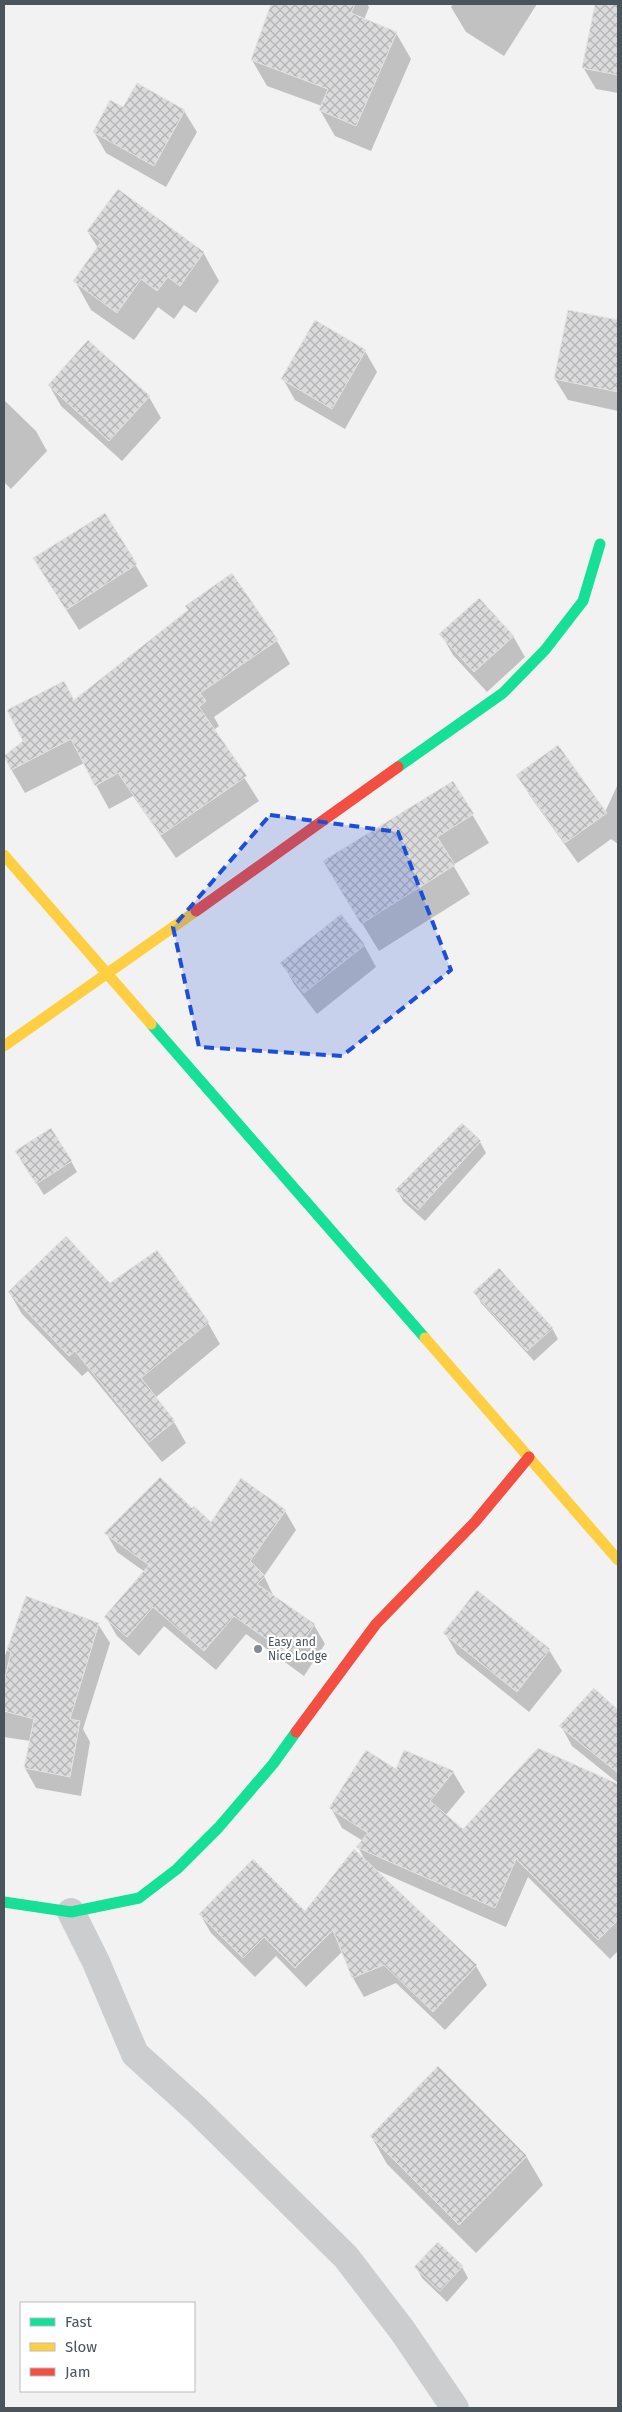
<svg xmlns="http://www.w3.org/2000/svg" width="622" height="2412" font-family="'Fira Sans',sans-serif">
<defs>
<pattern id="building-cross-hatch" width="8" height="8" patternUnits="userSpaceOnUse" patternTransform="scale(1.25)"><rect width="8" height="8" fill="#dbdbdc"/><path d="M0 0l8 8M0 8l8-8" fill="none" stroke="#b4b4b6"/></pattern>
</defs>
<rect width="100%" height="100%" fill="#f2f2f2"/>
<g fill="#0003">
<polygon points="273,4 367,4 369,7 364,20 396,33 411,59 371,151 335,136 320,110 322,106 267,86 252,60"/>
<polygon points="453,4 537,4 504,56 466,32 451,7"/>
<polygon points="595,10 618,15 618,93 596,89 583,67"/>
<polygon points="124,109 184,111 197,132 166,187 106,153 94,132"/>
<polygon points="88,232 203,252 219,281 196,313 184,305 174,319 158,307 134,340 91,310 75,281 98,248"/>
<polygon points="568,311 618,322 618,411 568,400 555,379"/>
<polygon points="365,351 377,372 345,429 295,400 283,379"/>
<polygon points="49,385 149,397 161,418 122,461 61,406"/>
<polygon points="4,400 36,431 47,451 11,489 4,482"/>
<polygon points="105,514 148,586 79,630 47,579"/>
<polygon points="441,634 513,636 525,657 487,692 453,655"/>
<polygon points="277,641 290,664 214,717 219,726 214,730 259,801 176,858 133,796 109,809 84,763 25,793 4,757 75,701"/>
<polygon points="518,776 605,812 618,784 618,844 611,839 578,863 530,796"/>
<polygon points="453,782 489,843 453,865 470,894 379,951 341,889"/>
<polygon points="364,945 376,967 317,1014 294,984 282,963"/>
<polygon points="480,1142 486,1153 425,1221 403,1201 397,1190"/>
<polygon points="71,1161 77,1172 44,1195 23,1162"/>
<polygon points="157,1252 208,1323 220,1344 155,1398 174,1422 186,1443 162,1462 88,1371 82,1376 22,1314 9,1292 110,1285"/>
<polygon points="475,1292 552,1328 558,1339 534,1361 481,1303"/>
<polygon points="192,1510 211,1524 285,1511 296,1530 264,1576 274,1597 314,1625 325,1644 304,1676 246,1634 216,1670 164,1626 139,1656 117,1636 106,1617 145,1572 117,1552 106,1533"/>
<polygon points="27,1598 98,1624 110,1643 83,1729 90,1742 81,1796 36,1788 25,1768 30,1741 4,1737 4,1658"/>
<polygon points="445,1633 549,1650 562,1671 529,1712 457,1654"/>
<polygon points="594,1690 618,1712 618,1783 572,1746 561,1726"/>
<polygon points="538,1750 618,1785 618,1951 610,1959 528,1877 506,1927 374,1869 476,1966 487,1985 445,2030 396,1983 364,1997 353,1978 343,1951 306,1987 276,1956 255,1977 211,1933 200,1914 305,1913 365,1860 358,1847 363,1841 342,1828 331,1808 396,1771 405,1751 453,1772 465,1792 445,1816 463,1831"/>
<polygon points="371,2136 526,2156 543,2185 476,2253 387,2164"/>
<polygon points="416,2267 462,2267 468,2278 447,2302 422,2278"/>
</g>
<g fill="url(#building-cross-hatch)" stroke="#e3e4e4">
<polygon points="271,4 355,4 351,13 397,32 356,126 319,110 328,89 251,60"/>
<polygon points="595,4 618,4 618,75 582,68"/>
<polygon points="137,83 185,110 154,166 93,132 110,100 123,107"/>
<polygon points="118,189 204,252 180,286 168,277 157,291 141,279 117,313 73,281 101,242 87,231"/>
<polygon points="568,310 618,320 618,392 554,379"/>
<polygon points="315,320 366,350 332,409 281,379"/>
<polygon points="88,340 150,396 109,441 48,385"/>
<polygon points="105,513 137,564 66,610 33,558"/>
<polygon points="232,573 278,640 200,693 206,701 199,707 247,776 161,835 118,773 95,786 71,739 11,770 4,756 23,741 7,710 64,681 74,700 188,610 185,606"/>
<polygon points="479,598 514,636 474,672 439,634"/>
<polygon points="558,745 607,813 565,843 516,775"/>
<polygon points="453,781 474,814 437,837 455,865 361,924 323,861"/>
<polygon points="341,914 365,945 304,993 280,963"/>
<polygon points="462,1123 481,1141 418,1210 395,1190"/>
<polygon points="51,1128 72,1161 36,1184 15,1151"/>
<polygon points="66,1236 110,1283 157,1250 209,1322 141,1378 175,1421 149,1442 75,1351 69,1356 8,1292"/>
<polygon points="499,1268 553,1328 527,1351 473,1292"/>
<polygon points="160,1477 192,1508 194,1506 211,1522 241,1478 286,1510 250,1561 265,1576 257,1584 315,1624 292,1657 234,1616 204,1651 153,1607 127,1637 104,1617 149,1565 104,1533"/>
<polygon points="477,1590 550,1649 517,1692 443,1633"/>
<polygon points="26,1596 99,1623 70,1719 80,1721 70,1777 24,1768 34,1719 4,1711 4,1682 11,1652 7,1650"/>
<polygon points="594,1688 618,1710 618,1773 559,1726"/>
<polygon points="538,1748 618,1784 618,1920 598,1940 516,1859 495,1908 356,1847 368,1833 329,1808 366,1750 396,1769 404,1750 454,1771 430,1801 463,1829"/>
<polygon points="354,1849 477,1965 433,2012 384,1965 352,1978 333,1930 295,1968 264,1937 243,1958 199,1914 253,1859 305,1911"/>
<polygon points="438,2066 527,2156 459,2225 370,2136"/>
<polygon points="438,2242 463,2266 440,2291 414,2267"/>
</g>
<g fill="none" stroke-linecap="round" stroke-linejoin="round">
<polyline stroke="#cccdcf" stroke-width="28" points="71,1912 96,1962 135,2054 197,2110 346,2257 402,2330 455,2408"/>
<g stroke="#16e098" stroke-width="11">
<polyline points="398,767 503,693 545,650 583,601 600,544"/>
<polyline points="151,1024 425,1338"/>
<polyline points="4,1902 71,1912 139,1898 177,1869 219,1827 273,1764 296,1732"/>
</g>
<g stroke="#ffcf43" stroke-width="11">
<polyline points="4,855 151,1024"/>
<polyline points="4,1046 196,911"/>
<polyline points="425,1338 618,1560"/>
</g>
<g stroke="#f24e42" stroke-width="11">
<polyline points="196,911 398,767"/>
<polyline points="296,1732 376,1624 475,1522 529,1457"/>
</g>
</g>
<path fill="#1d4ed8" fill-opacity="0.2" stroke="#1d4ed8" stroke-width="4" stroke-dasharray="10 6" stroke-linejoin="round" d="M270,815l128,17 53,138 -109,86 -143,-9 -26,-120z"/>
<circle fill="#858b90" stroke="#fff" stroke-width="2" cx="258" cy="1649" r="5"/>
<g text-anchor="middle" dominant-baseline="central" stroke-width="4.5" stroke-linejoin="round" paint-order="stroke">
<g font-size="12" fill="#4a545c" stroke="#fff" text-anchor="start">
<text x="268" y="1642">Easy and<tspan x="268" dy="14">Nice Lodge</tspan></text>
</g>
</g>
<rect width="622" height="2412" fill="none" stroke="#4a545c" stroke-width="10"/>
<rect x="20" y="2302" width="175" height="90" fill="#ffffff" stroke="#b7bbbe"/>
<rect x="30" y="2318" width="25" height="8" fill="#16e098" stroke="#b7bbbe"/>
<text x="65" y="2327" font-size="15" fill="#4a545c">Fast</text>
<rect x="30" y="2343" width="25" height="8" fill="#ffcf43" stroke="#b7bbbe"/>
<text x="65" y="2352" font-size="15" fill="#4a545c">Slow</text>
<rect x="30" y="2368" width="25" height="8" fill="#f24e42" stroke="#b7bbbe"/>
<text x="65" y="2377" font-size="15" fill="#4a545c">Jam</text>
</svg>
